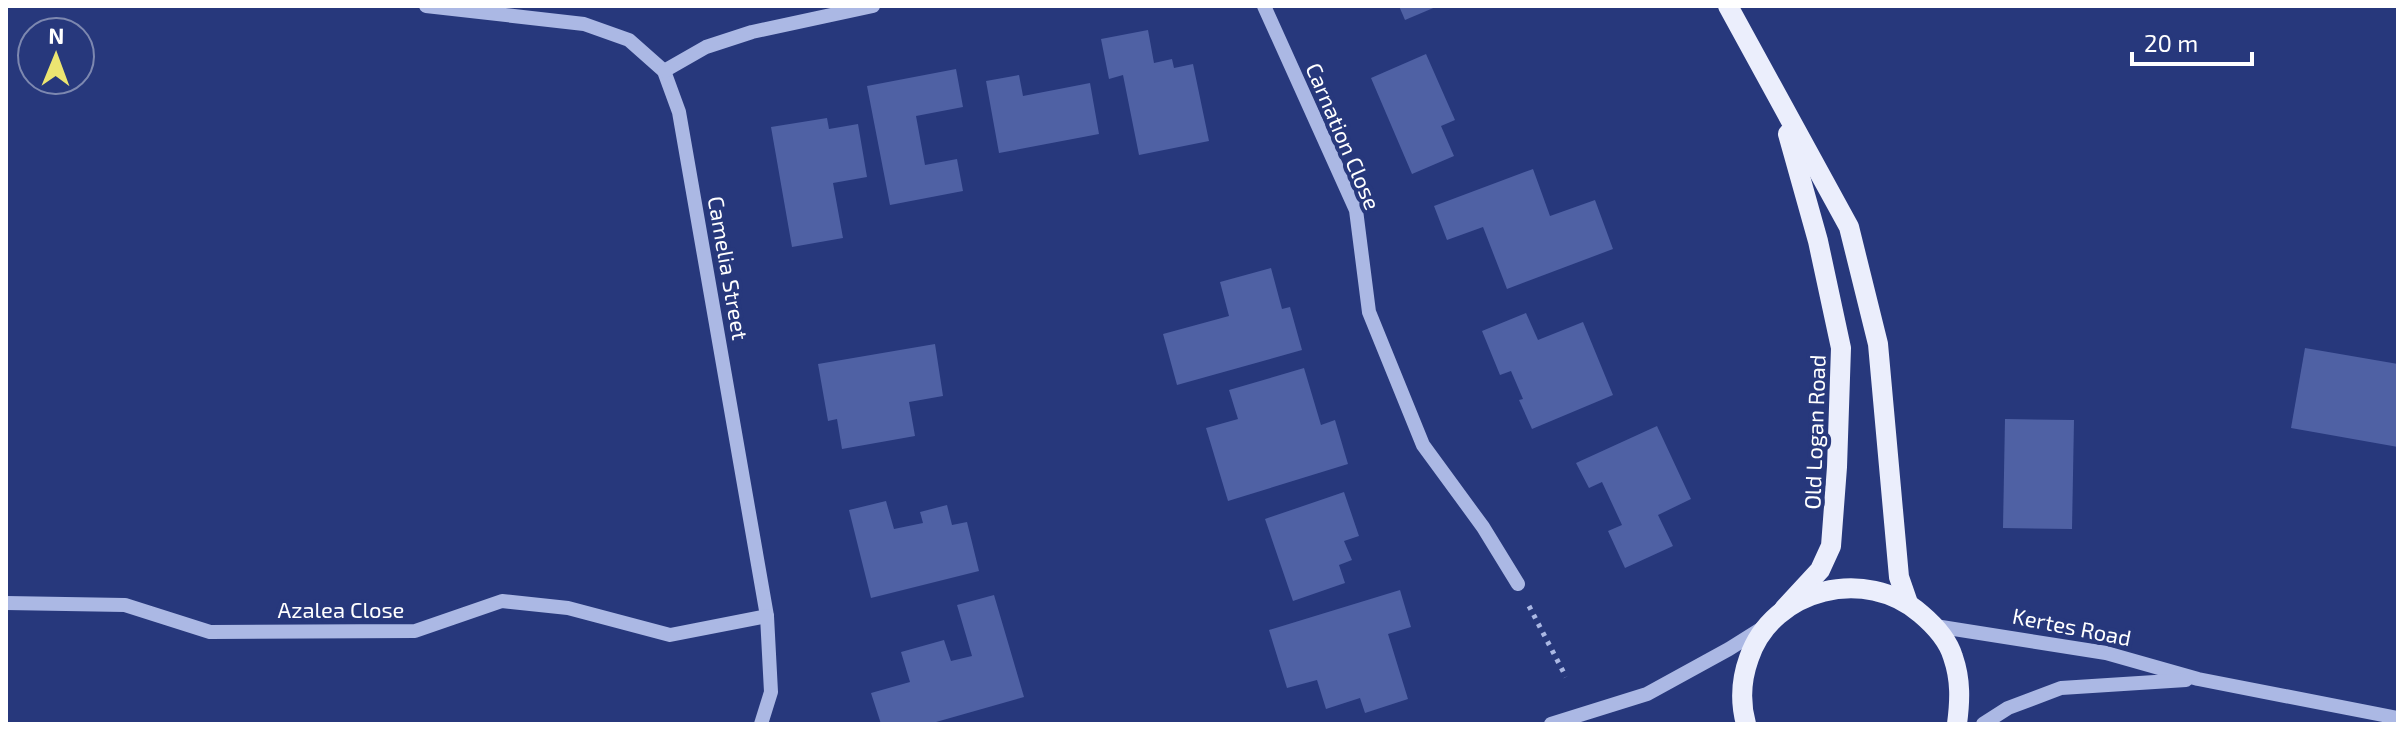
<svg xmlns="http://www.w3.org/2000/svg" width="2404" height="730" font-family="'Exo 2',sans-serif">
<rect width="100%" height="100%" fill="#27387c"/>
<g fill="#4f61a4">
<polygon points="1399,6 1438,6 1405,20"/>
<polygon points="1148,30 1154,63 1172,59 1174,68 1193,64 1209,141 1139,155 1123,75 1109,79 1101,39"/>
<polygon points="1426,54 1455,120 1441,126 1454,156 1412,174 1371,78"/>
<polygon points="956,69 963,107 916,116 925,165 957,159 963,191 890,205 867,86"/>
<polygon points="1019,75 1023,96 1090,83 1099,134 999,153 986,81"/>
<polygon points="827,118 829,129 858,124 867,177 833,183 843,238 792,247 771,127"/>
<polygon points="1533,169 1550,216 1595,200 1613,249 1507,289 1483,227 1447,240 1434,206"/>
<polygon points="1271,268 1282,309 1290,307 1302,350 1177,385 1163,334 1229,316 1220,282"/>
<polygon points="1526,313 1538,340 1583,322 1613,395 1532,429 1519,400 1523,399 1511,371 1500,375 1482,331"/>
<polygon points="935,344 943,396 909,402 915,436 842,449 837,419 828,421 818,364"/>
<polygon points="2305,348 2398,364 2398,447 2291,428"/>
<polygon points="1304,368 1321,425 1335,420 1348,464 1228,501 1206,428 1238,419 1229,390"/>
<polygon points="2005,419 2074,420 2072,529 2003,528"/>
<polygon points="1657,426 1691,499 1658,515 1673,546 1625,568 1608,531 1622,525 1602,482 1589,488 1576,463"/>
<polygon points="1344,492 1359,536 1344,541 1352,560 1339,565 1345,583 1293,601 1265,519"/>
<polygon points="886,501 894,529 923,523 920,512 947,505 952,525 967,522 979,571 871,598 849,510"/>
<polygon points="1400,590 1411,627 1388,634 1408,699 1365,713 1360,698 1326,709 1317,680 1287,688 1269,630"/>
<polygon points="994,595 1024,697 929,724 881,724 871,693 910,682 901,652 944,640 951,661 972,656 957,605"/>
</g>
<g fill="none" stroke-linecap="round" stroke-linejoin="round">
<polyline stroke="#abb8e4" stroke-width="5" stroke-dasharray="4 6" stroke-linecap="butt" points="1529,606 1566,677"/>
<g stroke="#abb8e4" stroke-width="14">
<polyline points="426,6 584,24 629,40 664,71 679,112 767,616 771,692 761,724"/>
<polyline points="1264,6 1356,210 1369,312 1423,445 1483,527 1518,584"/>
<polyline points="664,71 706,47 752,32 873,6"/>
<polyline points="6,603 125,605 210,632 415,631 502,601 568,608 670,635 767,616"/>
<polyline points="1935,626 2106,653 2198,679 2398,718"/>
<polyline points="1551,724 1647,694 1729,649 1764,627"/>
<polyline points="1983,724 2008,708 2061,688 2186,680"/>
</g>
<g stroke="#ebeefc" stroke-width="20">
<polyline points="1728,6 1849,227 1878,344 1899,577 1908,603"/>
<polyline points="1784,609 1820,570 1831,546 1837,467 1841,348 1818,241 1788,134"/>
<path d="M1746,724c-6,-22 -5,-44 3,-66 24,-70 117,-92 172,-44 13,11 27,26 32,43 8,23 7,44 4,67"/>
</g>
</g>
<g text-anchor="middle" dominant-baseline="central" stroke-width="8" stroke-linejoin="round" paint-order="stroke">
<g font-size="22" fill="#fff" stroke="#27387c">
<text transform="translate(1344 136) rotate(67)">Carnation Close</text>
<text transform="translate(729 268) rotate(80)">Camelia Street</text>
<text transform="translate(1814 432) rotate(-88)">Old Logan Road</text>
<text x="341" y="609">Azalea Close</text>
<text transform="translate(2072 626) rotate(11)">Kertes Road</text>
</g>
</g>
<rect width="2404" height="730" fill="none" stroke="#ffffff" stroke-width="16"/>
<g transform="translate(56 56) rotate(1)"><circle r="38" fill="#27387c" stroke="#7d88b0" stroke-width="2"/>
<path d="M0-6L14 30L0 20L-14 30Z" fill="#ece571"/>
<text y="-12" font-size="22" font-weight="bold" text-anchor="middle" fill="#ffffff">N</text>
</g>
<path d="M2132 52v12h120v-12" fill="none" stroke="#ffffff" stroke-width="4"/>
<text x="2144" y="52" font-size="24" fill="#ffffff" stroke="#27387c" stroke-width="6" paint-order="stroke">20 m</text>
</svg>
